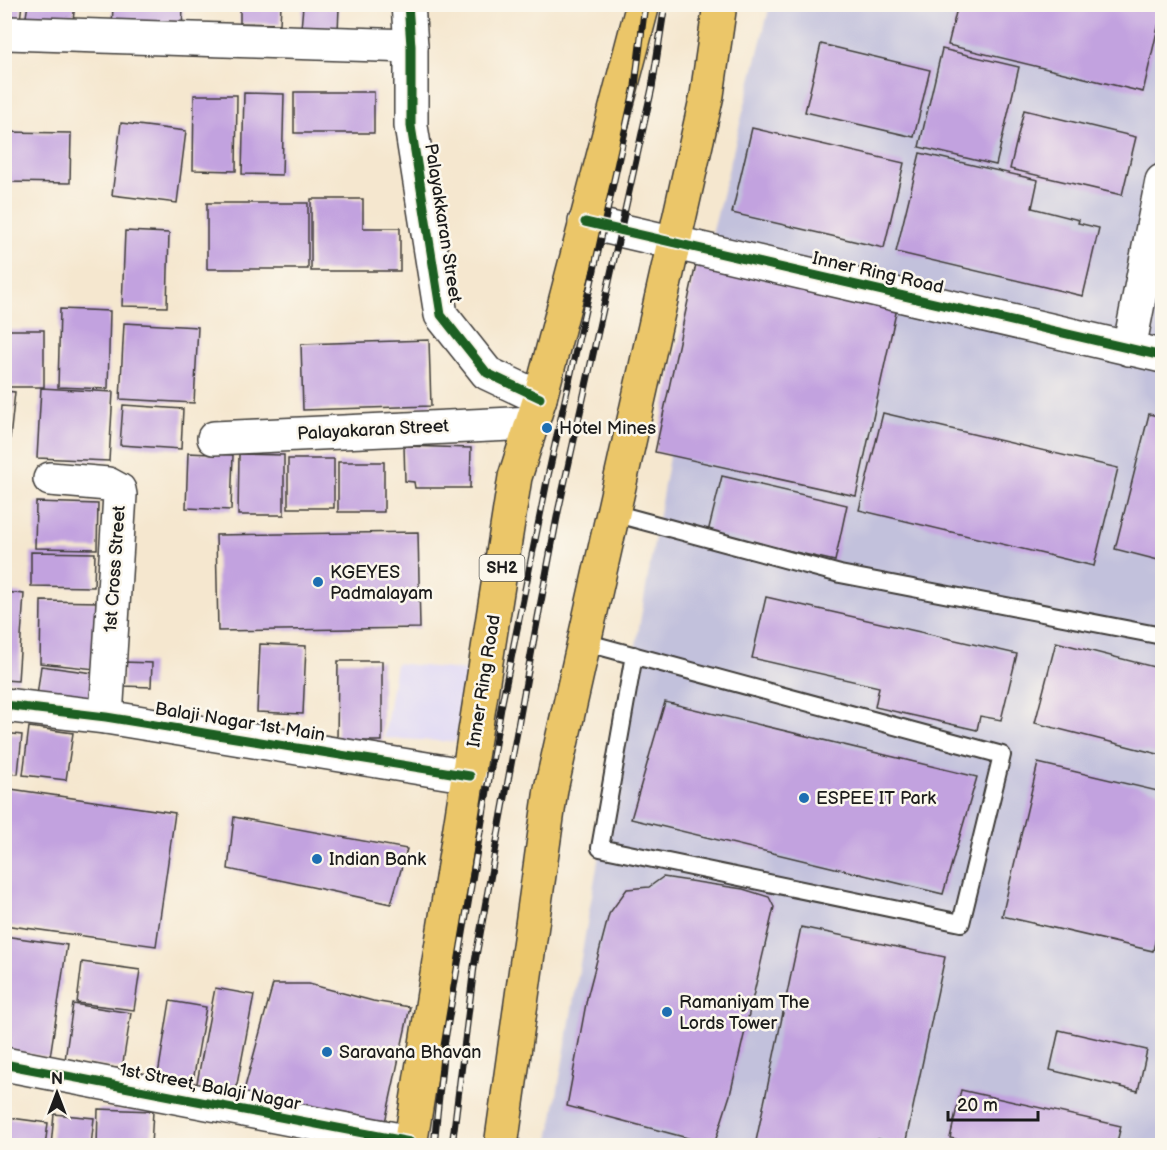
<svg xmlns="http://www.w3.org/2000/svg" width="1167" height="1150" font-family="'Balsamiq Sans',sans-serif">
<rect width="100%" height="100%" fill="#fbf7ec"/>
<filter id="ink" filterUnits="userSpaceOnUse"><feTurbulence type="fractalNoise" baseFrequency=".0167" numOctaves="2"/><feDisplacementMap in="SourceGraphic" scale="12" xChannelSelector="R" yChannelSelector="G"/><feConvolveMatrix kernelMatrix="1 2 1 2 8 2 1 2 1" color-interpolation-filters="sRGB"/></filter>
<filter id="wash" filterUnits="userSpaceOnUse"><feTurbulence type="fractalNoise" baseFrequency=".008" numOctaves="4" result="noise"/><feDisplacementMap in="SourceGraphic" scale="24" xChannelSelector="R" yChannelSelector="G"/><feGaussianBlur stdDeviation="1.35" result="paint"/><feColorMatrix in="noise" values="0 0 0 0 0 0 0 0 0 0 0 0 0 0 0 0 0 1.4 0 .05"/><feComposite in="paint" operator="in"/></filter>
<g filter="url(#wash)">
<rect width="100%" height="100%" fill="#f5e7cf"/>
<polygon fill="#ddd5f6" points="396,663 468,671 456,742 384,738"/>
<polygon fill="#c2c1dc" points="770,5 1162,5 1162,1145 548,1146 699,286"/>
<g id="blocks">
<g fill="#c2a2df">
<polygon points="4,4 22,4 20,20 4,18"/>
<polygon points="28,4 75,4 72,29 25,23"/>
<polygon points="113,4 183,4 182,35 112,32"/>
<polygon points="958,4 1162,4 1162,10 1143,92 948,45"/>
<polygon points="240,5 281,5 280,24 240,23"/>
<polygon points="303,6 339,8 338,31 301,29"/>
<polygon points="821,44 930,70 914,137 805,112"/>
<polygon points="942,49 1019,67 996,165 919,147"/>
<rect x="294" y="92" width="80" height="41"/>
<polygon points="244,93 284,94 282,175 242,174"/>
<polygon points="194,95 237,95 236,171 193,170"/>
<polygon points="1024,110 1136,137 1122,195 1010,169"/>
<polygon points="121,123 186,131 177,203 112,195"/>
<polygon points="752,128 904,163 884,248 732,213"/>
<polygon points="4,132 71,133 70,183 4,182"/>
<polygon points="920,153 1038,180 1032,208 1079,220 1078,223 1099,228 1083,296 896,252"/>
<polygon points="311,199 363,199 363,228 400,228 400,271 311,271"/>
<rect x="207" y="203" width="101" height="66"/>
<polygon points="125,231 169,233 167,307 122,306"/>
<polygon points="696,264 897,308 856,496 655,452"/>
<polygon points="60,309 110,311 108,389 58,387"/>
<polygon points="124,323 198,327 194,403 120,399"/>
<rect x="4" y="330" width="40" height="57"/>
<polygon points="429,340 431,406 303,410 301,344"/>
<polygon points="41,388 113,392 109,461 37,458"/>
<polygon points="5,391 15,392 6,476 5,476"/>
<polygon points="123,405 183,409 181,449 120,445"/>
<polygon points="883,413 1118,468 1094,566 859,510"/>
<polygon points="1149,414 1162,417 1162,561 1115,549"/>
<polygon points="404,446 471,448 470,488 415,488 414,482 405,481"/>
<polygon points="188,453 233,455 231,510 186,508"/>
<polygon points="239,454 284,455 284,515 238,515"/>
<rect x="288" y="459" width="46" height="49"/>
<rect x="338" y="462" width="46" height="50"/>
<polygon points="722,476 847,505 835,561 708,532"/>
<polygon points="36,502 98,504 97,549 35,548"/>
<polygon points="418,532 420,628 218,631 216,535"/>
<polygon points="31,552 95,553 94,587 31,586"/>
<polygon points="4,592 24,594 18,681 4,680"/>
<polygon points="766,597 1017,654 1001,720 980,716 977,730 875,707 879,687 752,658"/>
<polygon points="41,601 100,602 95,669 40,663"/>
<polygon points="1056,642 1162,669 1162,755 1035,723"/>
<polygon points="260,644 306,646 303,714 257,712"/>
<polygon points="338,661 382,661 382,741 337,741"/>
<polygon points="123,662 152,663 151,687 123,686"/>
<polygon points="41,666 93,673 89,702 37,696"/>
<polygon points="665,702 977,777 943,894 631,819"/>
<polygon points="29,727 73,733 66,780 23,775"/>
<polygon points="4,733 22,735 18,774 4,773"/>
<polygon points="1038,763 1162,792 1162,911 1153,951 1002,916"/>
<polygon points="4,788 175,813 156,946 4,925"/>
<polygon points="234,817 407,849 391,904 228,869"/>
<polygon points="663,877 743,889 769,897 774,907 730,1095 714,1145 567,1106 587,998 609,914 627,889 649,887"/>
<polygon points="801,927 945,957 905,1145 878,1139 877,1146 755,1146"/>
<polygon points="4,936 67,945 50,1057 4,1050"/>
<polygon points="82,962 140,970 134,1010 77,1003"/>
<polygon points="273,984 309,984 373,1001 410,1007 384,1127 242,1098"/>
<polygon points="215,988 254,995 235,1095 196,1088"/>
<polygon points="170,1001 206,1007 192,1087 157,1081"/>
<polygon points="73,1004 131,1013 122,1069 65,1060"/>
<polygon points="1059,1030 1147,1050 1138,1091 1050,1070"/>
<polygon points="961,1090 1121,1126 1116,1146 984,1146 950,1138"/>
<polygon points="98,1109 153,1111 151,1146 97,1146"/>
<polygon points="54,1114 94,1118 91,1146 51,1146"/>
<polygon points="4,1117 48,1123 45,1146 4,1146"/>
</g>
</g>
</g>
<g filter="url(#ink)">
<use href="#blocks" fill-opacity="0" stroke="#3d3a37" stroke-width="1.5"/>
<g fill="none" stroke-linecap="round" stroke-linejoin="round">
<defs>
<g id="service">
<polyline points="613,513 840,574 1162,636"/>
<polyline points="584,642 1002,755 961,923 600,848 634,655"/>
</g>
<g id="minor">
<polyline points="408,4 411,46 411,126 441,315 487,373 540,398"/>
<polyline points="7,33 411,46"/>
<polyline points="585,222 1162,356"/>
<polyline points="1129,349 1162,181"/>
<polyline points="214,438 533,423"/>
<polyline points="50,479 108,484 119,490 120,495 106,717"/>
<polyline points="4,705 106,717 470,776"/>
<polyline points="4,1064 410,1142"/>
</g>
<g id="primary">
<polyline points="410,1146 515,477 540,398 643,4"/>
<polyline points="501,1146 551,789 707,95 720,4"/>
</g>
</defs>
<use href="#service" stroke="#3d3a37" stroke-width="20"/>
<use href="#minor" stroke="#3d3a37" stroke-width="36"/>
<use href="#primary" stroke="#3d3a37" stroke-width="36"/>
<use href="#service" stroke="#fff" stroke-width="16"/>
<use href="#minor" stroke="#fff" stroke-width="33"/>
<use href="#primary" stroke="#ebc669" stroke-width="33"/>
<defs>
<g id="rail">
<polyline points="434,1146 444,1046 501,708 548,476 635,86 645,4"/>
<polyline points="452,1146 474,967 535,633 558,512 652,88 665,4"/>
</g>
</defs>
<use href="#rail" stroke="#1c1c1c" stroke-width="7"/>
<use href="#rail" stroke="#fbf7ec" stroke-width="4.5" stroke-dasharray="14" stroke-linecap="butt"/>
<defs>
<g id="cycleway">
<polyline points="408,4 411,46 411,126 441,315 487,373 540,398"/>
<polyline points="585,222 1162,356"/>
<polyline points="4,705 106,717 470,776"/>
<polyline points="4,1064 410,1142"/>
</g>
</defs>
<use href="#cycleway" stroke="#fbf7ec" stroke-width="13"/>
<use href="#cycleway" stroke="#1b5e20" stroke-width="9"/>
</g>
</g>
<g fill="#1f6fb2" stroke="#fbf7ec" stroke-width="2">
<circle cx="547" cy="428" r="6"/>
<circle cx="318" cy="582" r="6"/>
<circle cx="804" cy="798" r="6"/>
<circle cx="317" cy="859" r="6"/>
<circle cx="667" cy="1012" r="6"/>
<circle cx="327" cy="1052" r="6"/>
</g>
<g text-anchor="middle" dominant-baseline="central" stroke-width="5" stroke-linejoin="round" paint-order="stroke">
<rect fill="#fbf7ec" stroke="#5f5e5a" stroke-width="1.5" x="479.5" y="555" width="45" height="26" rx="4.5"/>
<g font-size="16" font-weight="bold" fill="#1c1c1c">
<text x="502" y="568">SH2</text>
</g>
<g font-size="18" fill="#1c1c1c" stroke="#fbf7ec">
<text transform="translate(443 223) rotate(81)">Palayakkaran Street</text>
<text transform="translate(878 273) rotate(13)">Inner Ring Road</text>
<text transform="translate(373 430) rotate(-3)">Palayakaran Street</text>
<text transform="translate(115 569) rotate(-86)">1st Cross Street</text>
<text transform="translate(484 681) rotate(-81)">Inner Ring Road</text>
<text transform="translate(240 722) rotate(9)">Balaji Nagar 1st Main</text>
<text transform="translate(210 1087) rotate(11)">1st Street, Balaji Nagar</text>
</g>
<g font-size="18" fill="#1c1c1c" stroke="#fbf7ec" text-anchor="start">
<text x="559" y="428">Hotel Mines</text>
<text x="330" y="572">KGEYES<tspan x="330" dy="21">Padmalayam</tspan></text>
<text x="816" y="798">ESPEE IT Park</text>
<text x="329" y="859">Indian Bank</text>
<text x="679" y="1002">Ramaniyam The<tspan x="679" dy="21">Lords Tower</tspan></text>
<text x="339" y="1052">Saravana Bhavan</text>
</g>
</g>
<rect width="1167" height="1150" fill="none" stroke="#fbf7ec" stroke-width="24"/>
<g transform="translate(57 1093)" stroke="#fbf7ec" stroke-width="4.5" paint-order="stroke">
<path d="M0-4.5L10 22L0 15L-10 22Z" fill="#1c1c1c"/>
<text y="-9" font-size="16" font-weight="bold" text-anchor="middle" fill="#1c1c1c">N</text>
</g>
<path d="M948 1111v9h90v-9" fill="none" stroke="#1c1c1c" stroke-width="3"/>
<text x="957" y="1111" font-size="18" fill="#1c1c1c" stroke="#fbf7ec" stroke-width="4.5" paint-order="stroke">20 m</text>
</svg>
